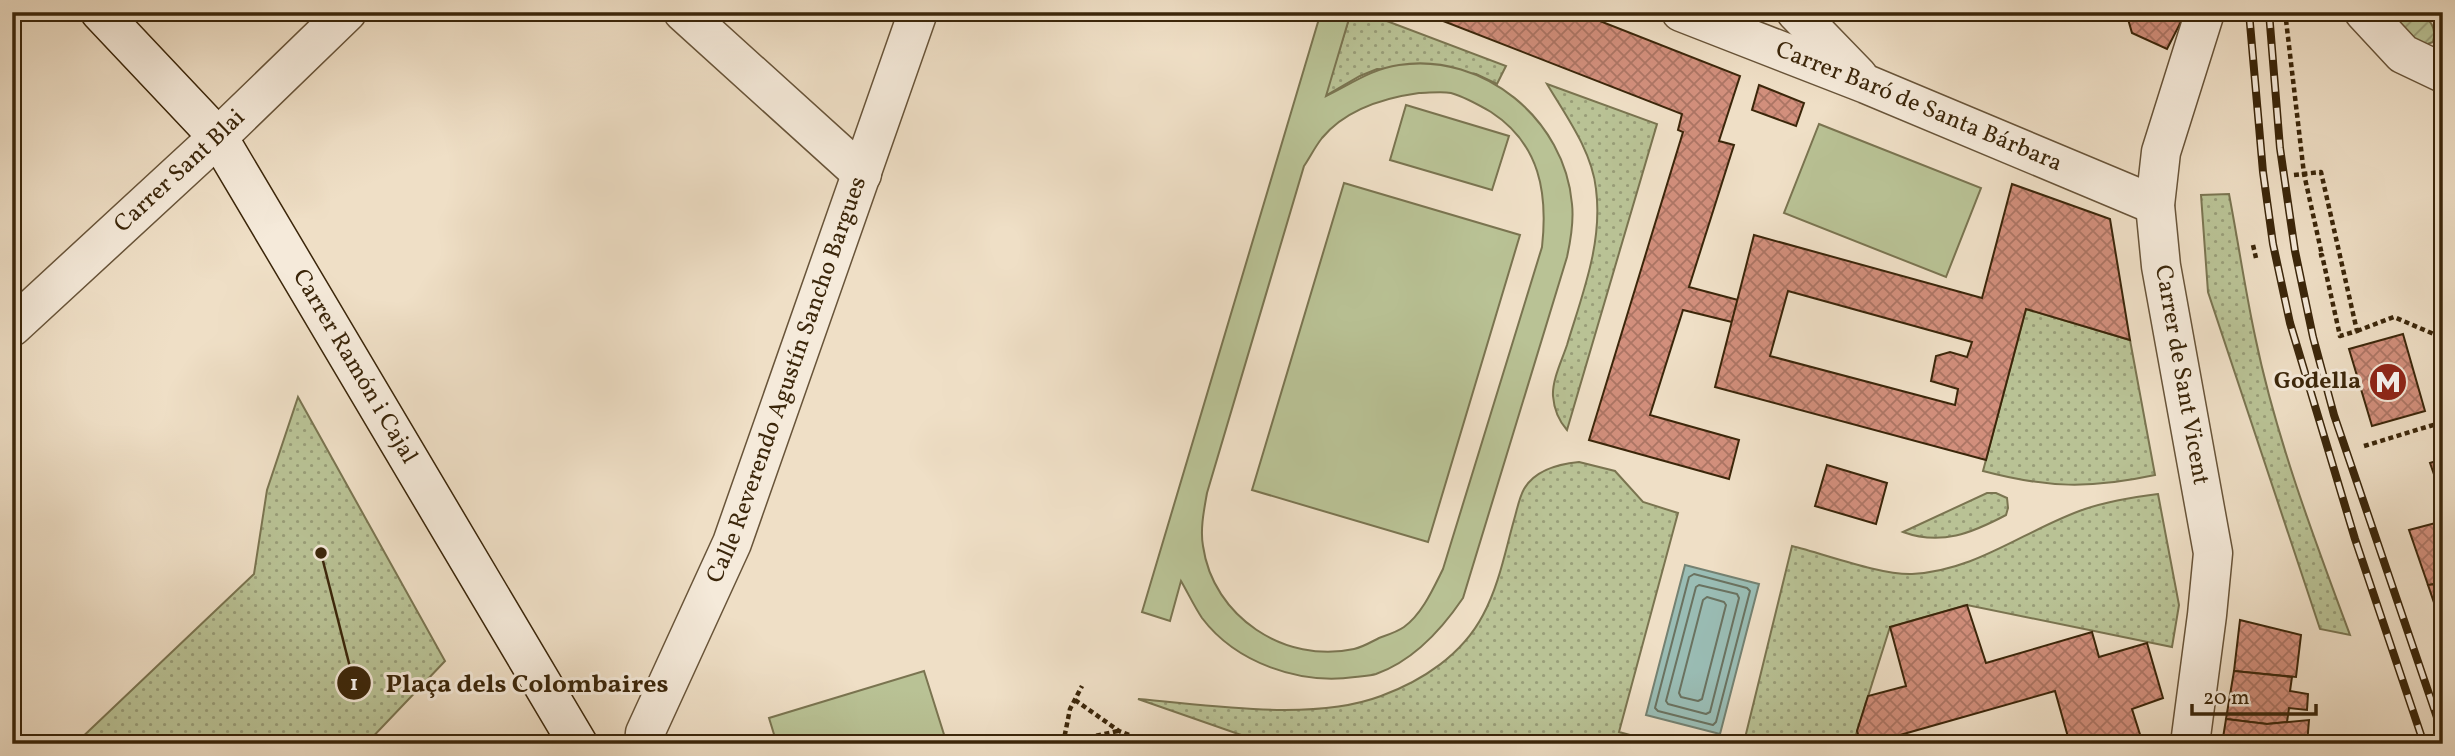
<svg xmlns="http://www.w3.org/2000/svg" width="2455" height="756" font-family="Vollkorn,serif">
<defs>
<pattern id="grass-dots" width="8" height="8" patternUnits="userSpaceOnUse" patternTransform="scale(1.75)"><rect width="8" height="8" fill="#b9c295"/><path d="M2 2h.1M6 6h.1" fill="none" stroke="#989d78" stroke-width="1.8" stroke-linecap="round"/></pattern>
<pattern id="garden-furrows" width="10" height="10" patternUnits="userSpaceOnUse" patternTransform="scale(1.75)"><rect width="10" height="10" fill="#b9c295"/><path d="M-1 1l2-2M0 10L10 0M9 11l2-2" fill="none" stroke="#989d78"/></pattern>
<pattern id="building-cross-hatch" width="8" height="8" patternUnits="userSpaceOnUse" patternTransform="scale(1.75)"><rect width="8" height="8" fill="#d28f7c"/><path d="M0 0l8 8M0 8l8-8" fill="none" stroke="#ac7564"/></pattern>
</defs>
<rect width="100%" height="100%" fill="#efdfc6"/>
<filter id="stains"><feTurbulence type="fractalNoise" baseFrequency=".00286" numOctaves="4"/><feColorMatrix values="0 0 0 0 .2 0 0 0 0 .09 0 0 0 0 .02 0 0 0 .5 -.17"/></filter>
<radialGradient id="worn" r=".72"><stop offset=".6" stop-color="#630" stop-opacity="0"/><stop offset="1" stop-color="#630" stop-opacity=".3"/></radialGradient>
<g fill="url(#grass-dots)" stroke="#7a7450" stroke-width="2">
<polygon points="1351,12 1363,12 1506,66 1497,84 1476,74 1377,69 1360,76 1325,96"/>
<path d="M1547,84l110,40 -90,306c-8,-9 -13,-21 -14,-34 -1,-16 9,-36 14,-51 15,-50 36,-102 29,-156 -4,-38 -30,-73 -49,-105z"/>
<path d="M2229,194c9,47 16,95 26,142 21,102 59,202 95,299l-30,-6 -112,-337 -7,-97z"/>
<path d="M2026,309l104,31 25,135c-65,14 -108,13 -172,-4z"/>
<polygon points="298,397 445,661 366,744 75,744 254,574 267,490"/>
<path d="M1579,462l36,9 28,31 35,11 -59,219 44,12h-396l-129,-45c73,6 174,23 243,-3 41,-15 81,-41 102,-81 16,-30 22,-63 31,-95 3,-10 5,-22 10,-31 11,-19 34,-25 55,-27z"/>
<path d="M1987,493h9l11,5 1,10 -2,7c-34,18 -65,31 -103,17z"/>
<path d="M2158,494l21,111 -7,42 -205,-42 -77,22 -37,117h-95v-3l-13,-3 47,-192c33,8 88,29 120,28 65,-3 114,-45 173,-65 24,-8 49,-12 73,-15z"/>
</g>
<path fill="url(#garden-furrows)" stroke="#7a7450" stroke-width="2" d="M2392,12h29c10,10 16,16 12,30l-11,4 -33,-30z"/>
<g fill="#b9c295" stroke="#7a7450" stroke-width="2" fill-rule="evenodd">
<path d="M1321,12h30l-25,84c25,-12 45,-27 73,-31 85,-13 166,55 173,139 2,18 -1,35 -5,53l-104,341c-21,31 -50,63 -87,76 -7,2 -15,2 -21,3 -55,8 -119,-14 -153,-59 -8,-12 -14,-25 -21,-37l-11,40 -28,-9zM1419,93c10,0 22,-2 32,0 14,4 28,12 40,19 49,32 57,81 51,135l-99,322c-10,20 -21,45 -39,58 -7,5 -17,8 -25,11 -8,4 -16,9 -25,11 -69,15 -141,-32 -151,-103 -3,-17 1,-36 4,-53l97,-327c6,-9 11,-19 18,-28 24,-29 61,-40 97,-45z"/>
<polygon points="1406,105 1509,136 1492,190 1390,160"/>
<polygon points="1819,124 1981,188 1946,277 1784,213"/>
<polygon points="1344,183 1520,235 1428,542 1252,490"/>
<polygon points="924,671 947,744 777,744 769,718"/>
</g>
<polygon fill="#9abdb5" stroke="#748171" stroke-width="2" points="1685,565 1759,584 1720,734 1646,715"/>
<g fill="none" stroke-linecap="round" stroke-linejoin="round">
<g stroke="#6a7260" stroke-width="2">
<polygon points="1694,574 1747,588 1750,591 1716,722 1713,725 1658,711 1655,708 1689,577"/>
<polygon points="1699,585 1737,594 1739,598 1710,712 1706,714 1668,704 1666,701 1696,587"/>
<polygon points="1707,597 1724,602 1726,605 1702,699 1698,701 1681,697 1679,693 1703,600"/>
</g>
</g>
<g fill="url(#building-cross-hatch)" stroke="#3b260a" stroke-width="2" fill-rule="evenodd">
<polygon points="1420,12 1577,12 1740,76 1719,141 1734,145 1689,287 1738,300 1732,322 1683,310 1650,415 1739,440 1729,479 1589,440 1683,132 1678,130 1682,114"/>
<polygon points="2126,12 2186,12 2167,49 2132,33"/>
<polygon points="1759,85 1804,103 1796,126 1752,110"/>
<path d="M2012,184l98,35 20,121 -104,-31 -40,151 -271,-73 39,-152 228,63zM1788,291l184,51 -5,15 -17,-5 -14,4 -5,25 27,8 -3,16 -185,-49z"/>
<polygon points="2403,334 2425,411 2372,426 2349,349"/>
<polygon points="2443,459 2443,482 2437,483 2430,463"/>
<polygon points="1827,465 1887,483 1876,524 1815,506"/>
<polygon points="2443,521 2443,583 2428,585 2409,530"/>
<polygon points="2443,583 2443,629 2428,585"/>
<polygon points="1967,605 1986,663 2092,632 2099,657 2147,643 2163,698 2132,709 2143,744 2070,744 2055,691 1886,739 1888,744 1861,744 1857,731 1868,696 1906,686 1890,627"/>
<polygon points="2240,620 2301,635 2296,677 2234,671"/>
<polygon points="2234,671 2292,677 2290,691 2308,694 2307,710 2289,708 2287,722 2267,724 2226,719"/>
<polygon points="2226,719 2267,724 2309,720 2307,744 2222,744"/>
</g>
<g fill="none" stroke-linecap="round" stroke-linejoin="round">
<defs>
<g id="street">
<polyline points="683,12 862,174"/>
<path id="s1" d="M1681,12l185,72 289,121"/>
<polyline points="1796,12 1858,76"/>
<polyline points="2364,12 2403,54 2443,73"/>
<path id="s2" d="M12,327l206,-190 129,-125"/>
<path id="s3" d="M644,744l1,-11 87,-190 186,-531"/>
<polyline points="2190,744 2207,615 2213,553 2161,266 2155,205 2161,152 2205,12"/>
</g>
<g id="secondary">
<path id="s4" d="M100,12l118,125 360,607"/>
</g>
</defs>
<use href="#street" stroke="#685439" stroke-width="41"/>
<use href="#secondary" stroke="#3b260a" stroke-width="41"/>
<g stroke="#3b260a" stroke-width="4.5" stroke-dasharray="5 3.5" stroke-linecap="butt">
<polyline points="2301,12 2286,20 2304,174 2322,255"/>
<polyline points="2294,175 2321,172 2357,331 2340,336 2322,255 2317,256"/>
<polyline points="2253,245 2256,258"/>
<polyline points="2357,331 2394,317 2443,338"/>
<polyline points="2364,446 2443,422"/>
<polyline points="1075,700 1119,731 1152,744"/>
<polyline points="1063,743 1118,731"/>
<polyline points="1063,744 1070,709 1082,686"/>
</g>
<use href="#street" stroke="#f5eada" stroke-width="38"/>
<use href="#secondary" stroke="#f5eada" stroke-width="38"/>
<defs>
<g id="rail">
<polyline points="2249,12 2263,172 2273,244 2290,323 2355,539 2424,744"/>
<polyline points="2269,12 2280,148 2295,251 2313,337 2334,415 2443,735"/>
</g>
</defs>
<use href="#rail" stroke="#3b260a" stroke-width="8"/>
<use href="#rail" stroke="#f5eada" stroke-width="5" stroke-dasharray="16" stroke-linecap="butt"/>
</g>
<defs>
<symbol id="metro-disc" viewBox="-11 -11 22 22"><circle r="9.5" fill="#8f2418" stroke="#f5eada"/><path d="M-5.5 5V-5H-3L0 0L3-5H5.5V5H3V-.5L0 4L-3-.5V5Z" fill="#fff"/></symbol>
</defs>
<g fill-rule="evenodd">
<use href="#metro-disc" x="2366" y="360" width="44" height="44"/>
</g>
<g text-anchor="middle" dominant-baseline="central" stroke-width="6" stroke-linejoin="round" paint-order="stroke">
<g font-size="24" fill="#3b260a" stroke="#f5eada">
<text stroke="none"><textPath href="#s1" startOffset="256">Carrer Baró de Santa Bárbara</textPath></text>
<text stroke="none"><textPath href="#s2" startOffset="229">Carrer Sant Blai</textPath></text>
<text stroke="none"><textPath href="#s4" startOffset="439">Carrer Ramón i Cajal</textPath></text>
<text transform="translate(2181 375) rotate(80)">Carrer de Sant Vicent</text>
<text stroke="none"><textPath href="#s3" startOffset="392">Calle Reverendo Agustín Sancho Bargues</textPath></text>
</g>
<g font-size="24" font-weight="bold" fill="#3b260a" stroke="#f5eada" text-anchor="end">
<text x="2361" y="382">Godella</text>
</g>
</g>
<path fill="none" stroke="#3b260a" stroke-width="2.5" d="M321 553L354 683"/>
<g fill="#3b260a" stroke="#f5eada" stroke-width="2.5">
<circle cx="321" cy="553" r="7"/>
<circle cx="354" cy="683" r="18"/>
</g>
<g font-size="21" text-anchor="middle" font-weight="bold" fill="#fff">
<text x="354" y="690">1</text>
</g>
<g font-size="26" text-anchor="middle" font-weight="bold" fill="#3b260a" stroke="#f5eada" stroke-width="6" stroke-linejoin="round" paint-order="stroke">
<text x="527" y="692">Plaça dels Colombaires</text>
</g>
<rect width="2455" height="756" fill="none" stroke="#efdfc6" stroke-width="42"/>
<rect x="14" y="14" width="2427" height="728" fill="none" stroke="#3b260a" stroke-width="3.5"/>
<rect x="21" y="21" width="2413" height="714" fill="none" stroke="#3b260a" stroke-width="2"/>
<path d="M2192 704v10h124v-10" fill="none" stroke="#3b260a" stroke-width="3.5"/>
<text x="2203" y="704" font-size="21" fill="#3b260a" stroke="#f5eada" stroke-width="5" paint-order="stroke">20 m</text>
<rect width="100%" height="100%" filter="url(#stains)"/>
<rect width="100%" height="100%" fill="url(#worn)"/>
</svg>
